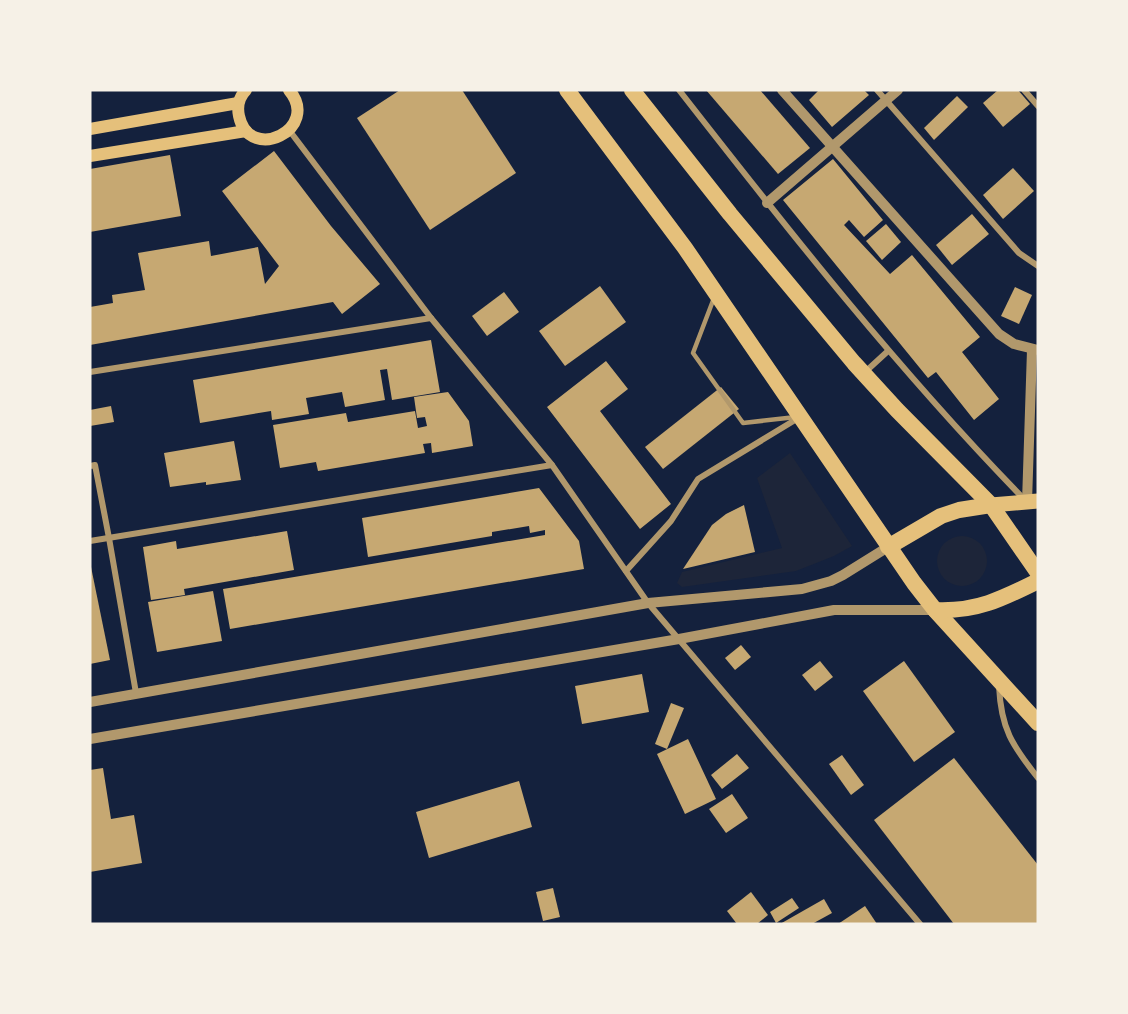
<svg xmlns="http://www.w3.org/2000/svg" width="1128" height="1014" font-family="'Open Sans',sans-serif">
<rect width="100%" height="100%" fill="#14213d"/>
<g fill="#1d2539">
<polygon points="790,453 852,546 834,556 796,571 682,587 677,583 682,572 782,548 757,478"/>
<circle cx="962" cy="561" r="25"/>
</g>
<g fill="#c6a872">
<polygon points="400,90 462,90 516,173 430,230 357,118"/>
<polygon points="706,90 760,90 810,148 778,174"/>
<polygon points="817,90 864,90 869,95 832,127 809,100 818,91"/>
<polygon points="998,90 1018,90 1030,104 1003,127 983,103"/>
<polygon points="957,96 968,107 934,140 924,128"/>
<polygon points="274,151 331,226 380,284 342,314 333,302 90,345 90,307 113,303 112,295 145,290 138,253 209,241 211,256 258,247 265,284 279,266 222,191"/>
<polygon points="170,155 181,216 90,232 90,169"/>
<polygon points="833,159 883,220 864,237 849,220 844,225 890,274 912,255 980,337 962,352 999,399 974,420 936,372 928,378 783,200"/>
<polygon points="1013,168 1034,191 1003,219 983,195"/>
<polygon points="972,214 989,234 952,265 936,245"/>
<polygon points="886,224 901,242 882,260 866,241"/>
<polygon points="600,286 626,322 565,366 539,331"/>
<polygon points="1015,287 1032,295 1019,324 1001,316"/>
<polygon points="504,292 519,312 487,336 472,316"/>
<polygon points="431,340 440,392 392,400 387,369 380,370 385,400 345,407 342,392 306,398 309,414 272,420 271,411 200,423 193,380"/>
<polygon points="606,361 628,389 600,411 671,504 640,529 547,407"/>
<polygon points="721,387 739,409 663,469 645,447"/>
<polygon points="448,392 469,421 473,446 432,453 431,443 423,444 425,453 318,471 316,462 280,468 273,425 346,413 348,422 415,411 418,428 427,426 425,417 417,418 414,397"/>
<polygon points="111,406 114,422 90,426 90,410"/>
<polygon points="234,441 241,480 206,485 206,482 170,487 164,453"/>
<polygon points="539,488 579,541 584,569 230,629 223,589 545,535 545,530 530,533 529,526 492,532 492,536 368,557 362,518"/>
<polygon points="744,505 755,552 683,569 712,525 726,514"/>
<polygon points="287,531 294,570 184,589 185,595 151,600 143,547 176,541 177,549"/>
<polygon points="90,562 110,660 90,664"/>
<polygon points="213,591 222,641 157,652 148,602"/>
<polygon points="741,645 751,657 735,670 725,658"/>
<polygon points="820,661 833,677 815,691 802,675"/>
<polygon points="904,661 955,732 914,762 863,691"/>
<polygon points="642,674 649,712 582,724 575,686"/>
<polygon points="671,703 684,708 667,749 655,744"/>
<polygon points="688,739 716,799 685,814 657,754"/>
<polygon points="737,754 749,768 722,789 711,775"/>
<polygon points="842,755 864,785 851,795 829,764"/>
<polygon points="954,758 1038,865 1038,923 954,924 874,820"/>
<polygon points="103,768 111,819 134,815 142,863 90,872 90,770"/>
<polygon points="519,781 532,827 429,858 416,812"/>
<polygon points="732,794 748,818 726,833 709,809"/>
<polygon points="553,888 560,917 543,921 536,892"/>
<polygon points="751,892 768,915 757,924 737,924 727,911"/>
<polygon points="792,898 799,908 776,923 770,912"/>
<polygon points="824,899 832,913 812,924 780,924"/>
<polygon points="865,906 877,924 838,924"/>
</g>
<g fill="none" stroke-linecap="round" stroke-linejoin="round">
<polyline stroke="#b1986c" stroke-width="4.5" points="714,298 693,353 743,423 796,417"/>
<g stroke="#b1986c" stroke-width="6">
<path d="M679,90c110,141 220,281 345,409"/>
<polyline points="877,90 1019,253 1038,266"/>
<polyline points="1024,90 1038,106"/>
<polyline points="289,130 431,318 552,465 648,603 920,924"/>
<polyline points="90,372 431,318"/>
<polyline points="864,373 888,351"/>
<polyline points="90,466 95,465 109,538 136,693"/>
<polyline points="90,541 552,465"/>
<polyline points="626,571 671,521 698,479 800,417"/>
<path d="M999,686c2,43 13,59 39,92"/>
</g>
<g stroke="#b1986c" stroke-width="10">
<polyline points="782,90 999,334 1014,344 1038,350"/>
<polyline points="767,203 898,90"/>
<polyline points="1027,502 1032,350"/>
<polyline points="90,702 648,603 802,589 831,581 843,575 888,547"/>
<polyline points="90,739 679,639 834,610 935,610"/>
</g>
<g stroke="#e5c07b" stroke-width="12">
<path d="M246,90c-7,7 -9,17 -7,26 10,48 83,13 50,-26"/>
<polyline points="90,129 238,103"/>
<polyline points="90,156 246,131"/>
</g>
<polyline stroke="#e5c07b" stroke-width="15" points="991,505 1038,501"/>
<g stroke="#e5c07b" stroke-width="16">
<polyline points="567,90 685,248 914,583 935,610 1038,723"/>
<polyline points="632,90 730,214 854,363 897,410 991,505 1038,573"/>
<polyline points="888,547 941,516 959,510 991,505"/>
<path d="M935,610c41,2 67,-11 103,-29"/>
</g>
</g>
<rect width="1128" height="1014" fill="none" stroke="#f6f1e7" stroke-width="183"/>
</svg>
